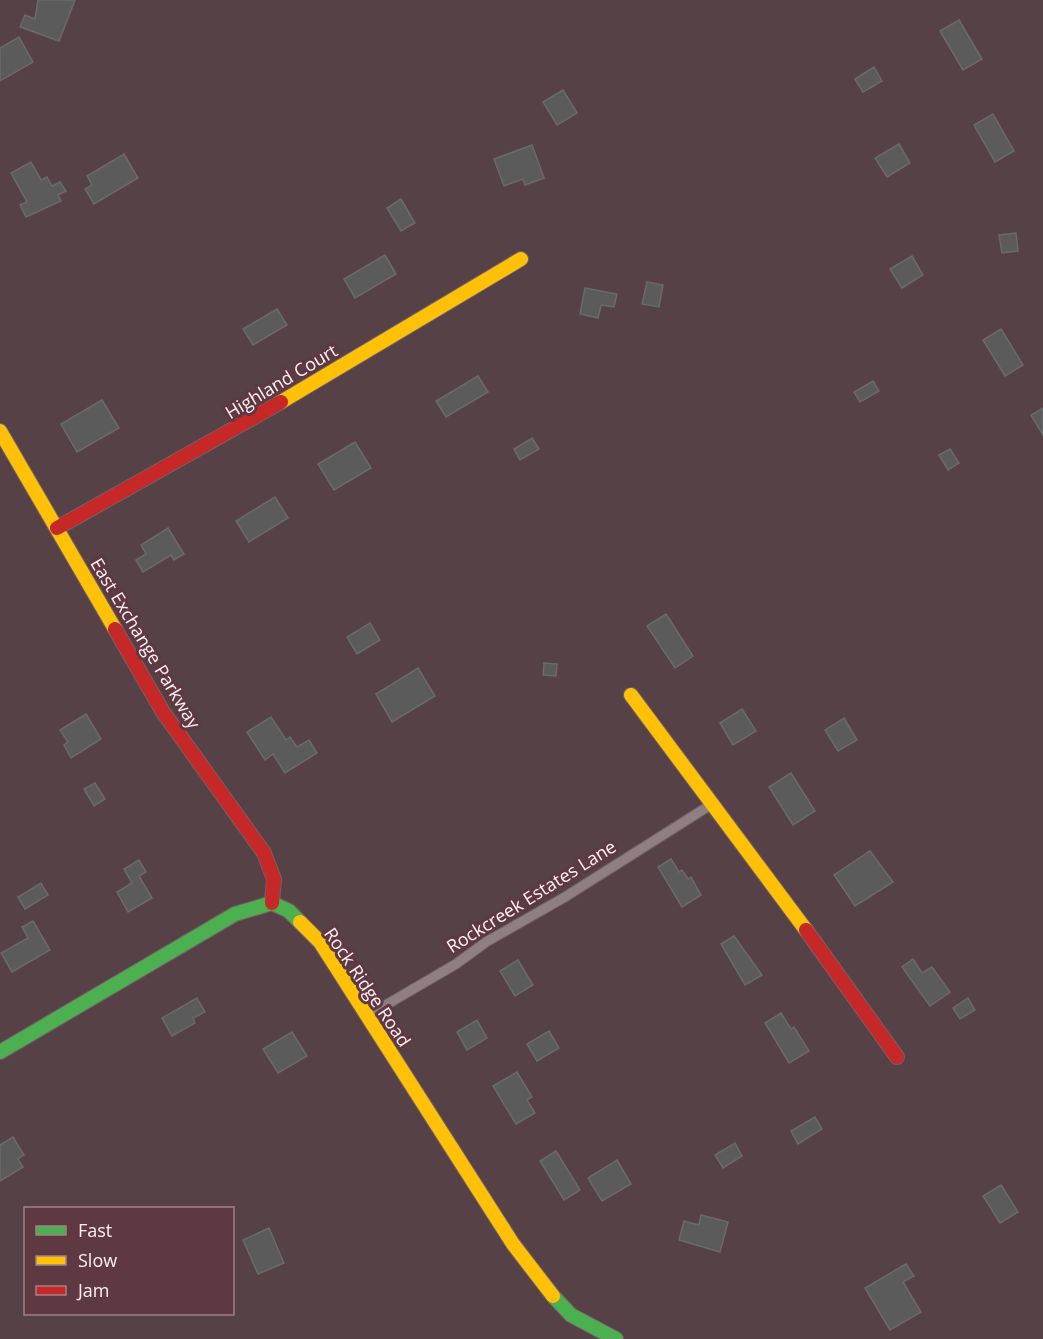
<svg xmlns="http://www.w3.org/2000/svg" width="1043" height="1339" font-family="'Open Sans',sans-serif">
<rect width="100%" height="100%" fill="#564146"/>
<g fill="#5c5b5c" stroke="#6a6a6b" stroke-width="1.5">
<polygon points="38,0 75,0 59,41 20,27 25,15 35,19"/>
<polygon points="959,20 982,59 963,70 940,31"/>
<polygon points="19,37 33,62 0,81 0,48"/>
<polygon points="874,67 882,81 863,92 855,79"/>
<polygon points="563,90 577,113 557,125 543,102"/>
<polygon points="993,114 1014,151 995,162 974,125"/>
<polygon points="899,144 910,163 887,177 875,158"/>
<polygon points="532,145 544,178 525,185 523,179 504,186 494,159"/>
<polygon points="124,154 138,178 94,204 85,189 92,185 87,176"/>
<polygon points="31,162 41,180 47,177 52,186 60,182 66,191 58,195 61,201 26,217 20,205 27,202 11,173"/>
<polygon points="401,199 415,223 401,231 387,208"/>
<polygon points="1016,233 1018,251 1002,253 999,235"/>
<polygon points="385,255 396,274 355,298 344,279"/>
<polygon points="912,256 923,275 902,288 890,269"/>
<polygon points="647,282 663,285 659,307 642,304"/>
<polygon points="585,288 617,294 614,307 601,305 598,318 580,314"/>
<polygon points="277,309 287,325 253,345 243,329"/>
<polygon points="1001,329 1023,365 1005,376 983,340"/>
<polygon points="478,376 488,392 446,417 436,401"/>
<polygon points="873,381 879,391 860,402 854,392"/>
<polygon points="102,400 119,428 77,452 61,424"/>
<polygon points="1043,408 1043,435 1031,415"/>
<polygon points="532,438 539,449 520,460 514,449"/>
<polygon points="355,442 371,468 334,490 318,464"/>
<polygon points="950,449 959,463 948,470 939,455"/>
<polygon points="275,497 288,518 249,542 236,521"/>
<polygon points="168,528 184,554 174,560 171,555 143,572 136,560 146,554 141,545"/>
<polygon points="666,614 693,656 675,668 647,626"/>
<polygon points="370,623 380,640 357,654 347,637"/>
<polygon points="544,663 557,664 556,676 543,675"/>
<polygon points="418,668 435,696 392,722 376,694"/>
<polygon points="742,709 756,731 733,745 720,723"/>
<polygon points="86,714 101,739 71,758 64,745 68,742 60,730"/>
<polygon points="271,717 286,740 290,737 297,747 309,740 317,753 285,773 273,754 265,760 247,732"/>
<polygon points="844,718 857,740 838,751 825,730"/>
<polygon points="791,773 815,811 793,825 769,787"/>
<polygon points="95,783 105,799 94,806 84,789"/>
<polygon points="870,851 893,882 855,906 834,875"/>
<polygon points="671,859 679,872 682,870 688,879 691,877 701,895 682,907 658,867"/>
<polygon points="139,860 146,872 139,876 152,898 128,912 117,892 132,883 124,869"/>
<polygon points="41,883 48,895 25,909 18,897"/>
<polygon points="33,921 50,950 12,972 1,953 28,938 22,927"/>
<polygon points="734,936 762,975 745,985 721,944"/>
<polygon points="913,959 922,973 932,967 950,992 930,1006 902,967"/>
<polygon points="518,960 533,985 515,996 500,971"/>
<polygon points="197,998 205,1012 193,1018 195,1023 172,1036 162,1018"/>
<polygon points="968,998 975,1010 960,1019 953,1008"/>
<polygon points="781,1013 791,1029 794,1027 809,1051 789,1063 765,1023"/>
<polygon points="477,1020 487,1038 467,1050 457,1032"/>
<polygon points="549,1031 559,1048 537,1061 527,1044"/>
<polygon points="292,1032 307,1056 278,1073 263,1049"/>
<polygon points="517,1072 532,1097 527,1100 535,1113 516,1124 493,1086"/>
<polygon points="815,1117 822,1129 798,1144 791,1131"/>
<polygon points="13,1137 24,1155 18,1159 23,1167 0,1181 0,1145"/>
<polygon points="735,1143 742,1156 723,1168 715,1155"/>
<polygon points="556,1151 580,1190 564,1200 540,1161"/>
<polygon points="617,1160 631,1184 602,1201 588,1178"/>
<polygon points="1001,1185 1018,1212 1000,1223 983,1196"/>
<polygon points="701,1215 728,1222 720,1252 679,1240 684,1221 699,1225"/>
<polygon points="269,1228 284,1263 258,1274 243,1240"/>
<polygon points="906,1264 914,1276 903,1282 921,1312 890,1330 865,1288"/>
</g>
<g fill="none" stroke-linecap="round" stroke-linejoin="round">
<defs>
<polyline id="street" points="367,1016 456,964 486,942 565,897 712,804"/>
<g id="fast">
<polyline points="0,1052 235,914 272,903 289,911 300,922"/>
<polyline points="553,1296 571,1315 616,1339"/>
</g>
<g id="slow">
<polyline points="281,402 521,259"/>
<polyline points="0,431 115,629"/>
<polyline points="631,695 806,930"/>
<polyline points="300,922 320,942 513,1244 553,1296"/>
</g>
<g id="jam">
<polyline points="57,528 281,402"/>
<polyline points="115,629 163,712 264,853 274,879 272,903"/>
<polyline points="806,930 897,1057"/>
</g>
</defs>
<use href="#street" stroke="#726166" stroke-width="11"/>
<use href="#fast" stroke="#726166" stroke-width="16"/>
<use href="#slow" stroke="#726166" stroke-width="16"/>
<use href="#jam" stroke="#726166" stroke-width="16"/>
<use href="#street" stroke="#8f7e82" stroke-width="9"/>
<use href="#fast" stroke="#4caf50" stroke-width="14"/>
<use href="#slow" stroke="#ffc107" stroke-width="14"/>
<use href="#jam" stroke="#c62828" stroke-width="14"/>
</g>
<g text-anchor="middle" dominant-baseline="central" stroke-width="6" stroke-linejoin="round" paint-order="stroke">
<g font-size="18" fill="#fff0f3" stroke="#5e3941">
<text transform="translate(281 381) rotate(-31)">Highland Court</text>
<text transform="translate(146 643) rotate(59)">East Exchange Parkway</text>
<text transform="translate(531 896) rotate(-32)">Rockcreek Estates Lane</text>
<text transform="translate(368 987) rotate(56)">Rock Ridge Road</text>
</g>
</g>
<rect x="24" y="1207" width="210" height="108" fill="#5e3941" stroke="#9e8288" stroke-width="1.5"/>
<rect x="36" y="1226" width="30" height="9" fill="#4caf50" stroke="#9e8288" stroke-width="1.5"/>
<text x="78" y="1237" font-size="18" fill="#fff0f3">Fast</text>
<rect x="36" y="1256" width="30" height="9" fill="#ffc107" stroke="#9e8288" stroke-width="1.5"/>
<text x="78" y="1267" font-size="18" fill="#fff0f3">Slow</text>
<rect x="36" y="1286" width="30" height="9" fill="#c62828" stroke="#9e8288" stroke-width="1.5"/>
<text x="78" y="1297" font-size="18" fill="#fff0f3">Jam</text>
</svg>
